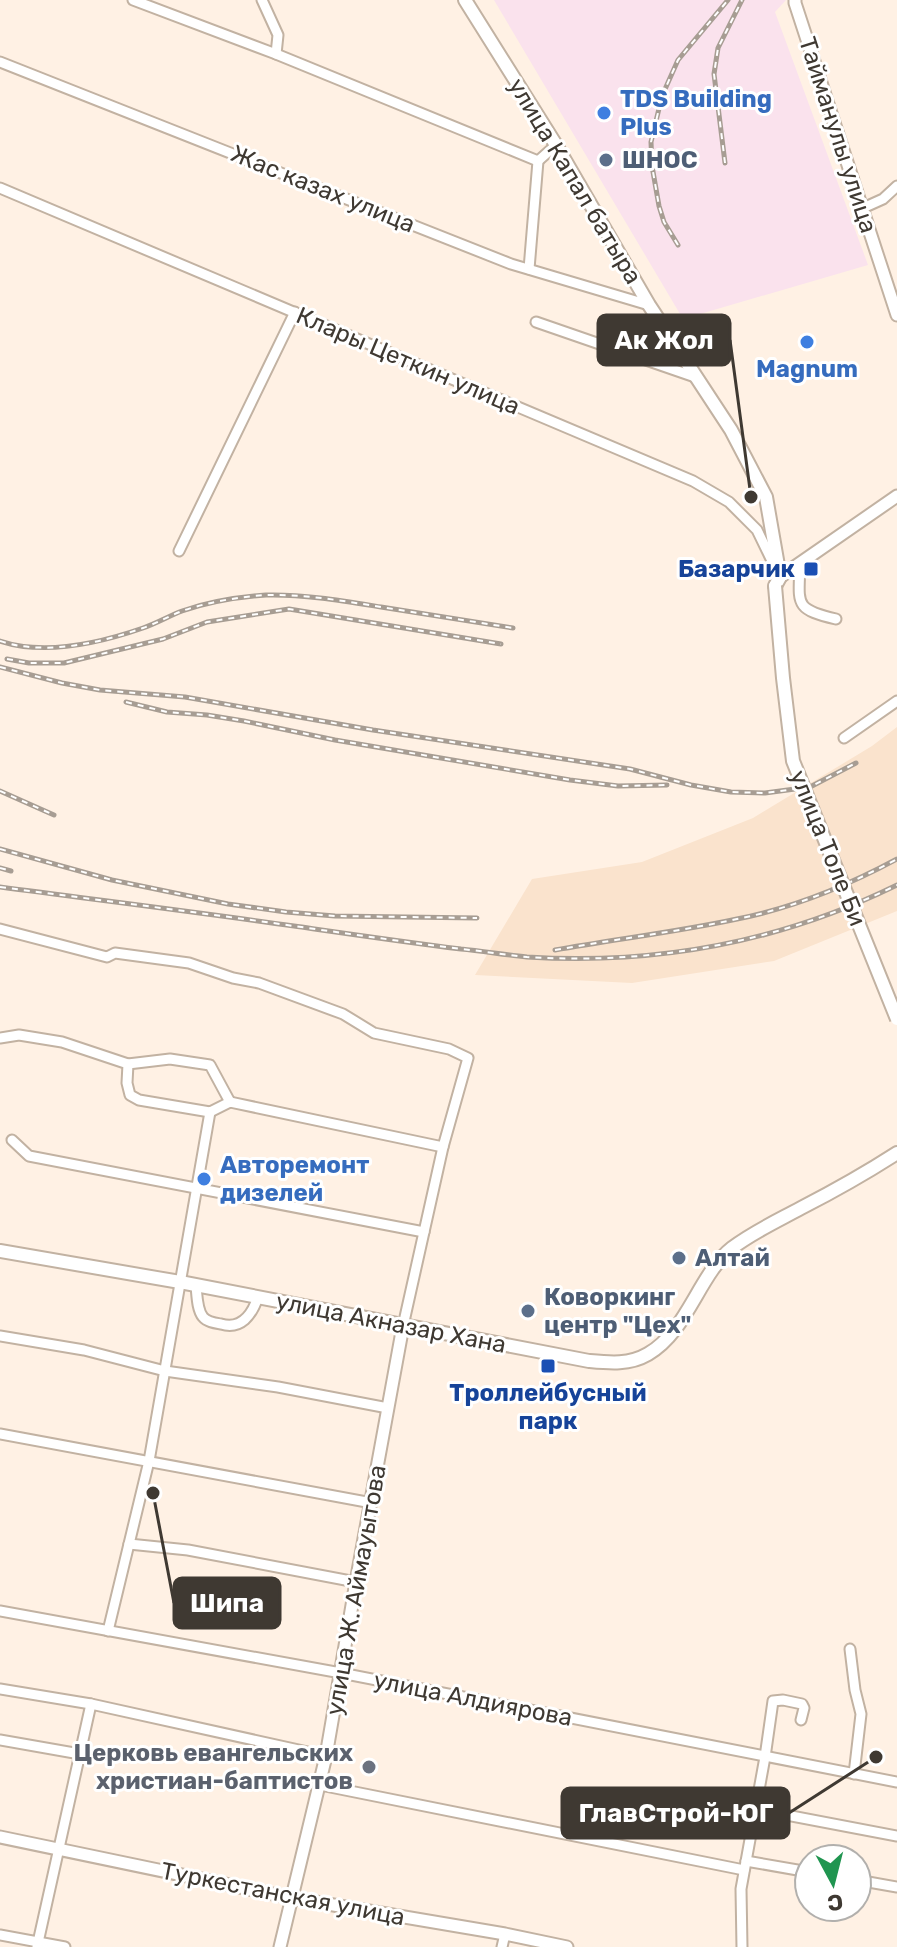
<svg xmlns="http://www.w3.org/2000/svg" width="897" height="1947" font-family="Rubik,sans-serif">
<rect width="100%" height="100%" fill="#fff1e4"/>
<polygon fill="#fae2ed" points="494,0 786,0 775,12 868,265 683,319"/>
<polygon fill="#fae3cd" points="897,727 897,911 774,961 632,983 475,975 532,879 642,862 753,818 872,746"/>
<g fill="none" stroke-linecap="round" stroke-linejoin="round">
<defs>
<g id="minor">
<polyline points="133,0 276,54 538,161 556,145"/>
<polyline points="262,0 278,35 276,54"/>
<polyline points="0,62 511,264 649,305"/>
<polyline points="0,188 693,481 729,502 757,530 774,565"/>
<polyline points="863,208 883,199 897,186"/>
<polyline points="529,269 538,161"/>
<polyline points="536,322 698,378"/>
<polyline points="179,551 295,312"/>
<path d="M800,563c-1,41 -7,46 36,56"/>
<polyline points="844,738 897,701"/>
<polyline points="0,929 107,957 115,953 189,963 233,978 259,983 343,1014 374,1033 449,1049 468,1058 443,1147 403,1326"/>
<polyline points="0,1038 19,1035 62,1042 128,1064 127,1083 130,1095 139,1100 210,1112 230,1102 443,1147"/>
<polyline points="128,1064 170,1059 210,1065 230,1102"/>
<polyline points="12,1140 29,1156 424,1232"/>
<path d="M196,1286c1,9 1,24 7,31 4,5 12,6 18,7 20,6 31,-9 37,-27"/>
<polyline points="0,1336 84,1350 165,1371 278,1387 388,1408"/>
<polyline points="0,1434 372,1503"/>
<polyline points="129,1544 188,1550 356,1582"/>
<polyline points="0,1611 341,1673 897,1782"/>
<polyline points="108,1631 149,1461 210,1112"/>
<polyline points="850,1649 855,1690 861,1714 854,1774"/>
<polyline points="0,1689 91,1704 326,1756"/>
<polyline points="0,1740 80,1754"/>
<polyline points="320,1785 744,1870"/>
<polyline points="755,1809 897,1836"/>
<polyline points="746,1861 809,1872"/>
<polyline points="857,1880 897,1887"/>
<polyline points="0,1935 65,1947"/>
<polyline points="37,1947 91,1704"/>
<polyline points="502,1947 505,1934"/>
<polyline points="742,1947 741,1889 765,1757 773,1701 783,1700 802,1704 804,1708 801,1720"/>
</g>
<g id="tertiary">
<polyline points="795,0 795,3 897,315"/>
<polyline points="780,577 897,496"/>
<polyline points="0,1837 292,1898 505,1934 567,1947"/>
<polyline points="280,1947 326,1756 356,1582 403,1326"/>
</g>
<g id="secondary">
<polyline points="465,0 556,145 649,305 731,430 766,497 780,577 775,586"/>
<path d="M0,1251l180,31 409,79c21,2 40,4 59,-7 39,-22 51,-80 84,-106 21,-16 45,-27 69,-40 33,-17 65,-35 96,-55"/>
</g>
</defs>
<use href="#minor" stroke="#c2b2a2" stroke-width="13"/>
<use href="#tertiary" stroke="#c2b2a2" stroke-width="15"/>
<use href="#secondary" stroke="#c2b2a2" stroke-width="16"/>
<use href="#minor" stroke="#fff" stroke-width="9"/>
<use href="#tertiary" stroke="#fff" stroke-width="11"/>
<use href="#secondary" stroke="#fff" stroke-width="12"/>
<defs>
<g id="rail">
<polyline points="725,163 714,74 718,48 742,0"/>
<polyline points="678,245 664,222 659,206 652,166 651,142 662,96 678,60 728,0"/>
<path d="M0,641c45,15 100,2 143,-13 14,-5 26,-12 39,-17 26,-9 56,-14 84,-16 38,-1 78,6 115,12 44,7 88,14 132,21"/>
<polyline points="7,659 29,663 64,663 163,639 207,622 289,609 501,644"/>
<polyline points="0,667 62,683 100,690 185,697 373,730 630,769 691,785 731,792 765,793 810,787 856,763"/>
<polyline points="126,702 167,712 207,715 244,721 335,740 570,780 618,786 667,785"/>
<polyline points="0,791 54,815"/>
<polyline points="0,849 112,880 228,904 286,912 335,916 477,918"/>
<polyline points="0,868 11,871"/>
<path d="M0,887c98,13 196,25 294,39 56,8 111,16 167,23 22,2 44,6 66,8 129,8 254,-15 370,-72"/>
<path d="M555,950c61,-11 122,-18 182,-31 56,-11 110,-33 160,-60"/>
</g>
</defs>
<use href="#rail" stroke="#a79d93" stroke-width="5"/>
<use href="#rail" stroke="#fff" stroke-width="2" stroke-dasharray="6" stroke-linecap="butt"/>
<defs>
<polyline id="secondary-bridge" points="775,586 783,678 793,761 897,1019"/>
</defs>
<use href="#secondary-bridge" stroke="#c2b2a2" stroke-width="16" stroke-linecap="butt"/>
<use href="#secondary-bridge" stroke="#fff" stroke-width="12"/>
</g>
<g fill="#3f7fe0" stroke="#fff" stroke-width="3">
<circle cx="604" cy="113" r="8"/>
<circle cx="807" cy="342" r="8"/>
<circle cx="204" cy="1179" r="8"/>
</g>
<g fill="#5c6f8a" stroke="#fff" stroke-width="3">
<circle cx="606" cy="160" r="8"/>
<circle cx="679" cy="1258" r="8"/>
<circle cx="528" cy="1311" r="8"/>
</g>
<g fill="#1a4fb4" stroke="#fff" stroke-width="3">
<rect x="803" y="561" width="16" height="16" rx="4"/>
<rect x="540" y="1358" width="16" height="16" rx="4"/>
</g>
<circle fill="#6b7280" stroke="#fff" stroke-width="3" cx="369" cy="1767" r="8"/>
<g text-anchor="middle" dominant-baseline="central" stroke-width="6" stroke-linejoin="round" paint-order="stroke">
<g font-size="24" font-weight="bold" fill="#366cbe" stroke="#fff" text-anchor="start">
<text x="620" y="99">TDS Building<tspan x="620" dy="28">Plus</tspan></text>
<text x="807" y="369" text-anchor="middle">Magnum</text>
<text x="220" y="1165">Авторемонт<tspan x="220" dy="28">дизелей</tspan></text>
</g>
<g font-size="24" fill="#3f3932" stroke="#fff">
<text transform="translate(838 135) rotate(72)">Тайманулы улица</text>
<text transform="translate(575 181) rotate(59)">улица Капал батыра</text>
<text transform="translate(323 189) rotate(22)">Жас казах улица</text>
<text transform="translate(408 361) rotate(23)">Клары Цеткин улица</text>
<text transform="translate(828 848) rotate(68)">улица Толе Би</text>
<text transform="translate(391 1323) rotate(11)">улица Акназар Хана</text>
<text transform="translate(356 1590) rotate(-80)">улица Ж. Аймауытова</text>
<text transform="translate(473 1699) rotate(11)">улица Алдиярова</text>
<text transform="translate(283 1894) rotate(11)">Туркестанская улица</text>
</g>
<g font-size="24" font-weight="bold" fill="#4e5e75" stroke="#fff" text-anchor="start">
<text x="622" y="160">ШНОС</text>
<text x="695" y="1258">Алтай</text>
<text x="544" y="1297">Коворкинг<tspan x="544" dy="28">центр "Цех"</tspan></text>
</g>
<g font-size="24" font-weight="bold" fill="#164399" stroke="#fff" text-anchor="end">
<text x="795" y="569">Базарчик</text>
<text x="548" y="1393" text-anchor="middle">Троллейбусный<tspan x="548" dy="28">парк</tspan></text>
</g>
<g font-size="24" font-weight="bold" fill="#5b616d" stroke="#fff" text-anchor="end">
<text x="353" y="1753">Церковь евангельских<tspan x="353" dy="28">христиан-баптистов</tspan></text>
</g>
</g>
<path fill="none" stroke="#3f3932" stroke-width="3" d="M751 497L730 340M153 1493L174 1603M876 1757L789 1813"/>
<g fill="#3f3932" stroke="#fff" stroke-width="3">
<circle cx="751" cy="497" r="8"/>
<circle cx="153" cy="1493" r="8"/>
<circle cx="876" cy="1757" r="8"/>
</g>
<g fill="#3f3932" stroke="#3f3932" stroke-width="3">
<rect x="598" y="315" width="132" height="50" rx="8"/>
<rect x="174" y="1578" width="106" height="50" rx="8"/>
<rect x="562" y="1788" width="227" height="50" rx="8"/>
</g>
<g font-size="26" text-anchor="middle" font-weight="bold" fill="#fff">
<text x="664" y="349">Ак Жол</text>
<text x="227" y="1612">Шипа</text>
<text x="676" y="1822">ГлавСтрой-ЮГ</text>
</g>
<g transform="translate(833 1883) rotate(173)"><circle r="38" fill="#ffffff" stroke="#b2b0ad" stroke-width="2"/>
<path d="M0-6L14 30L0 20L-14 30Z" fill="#209550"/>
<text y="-12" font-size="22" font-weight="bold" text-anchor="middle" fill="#3f3932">С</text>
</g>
</svg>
